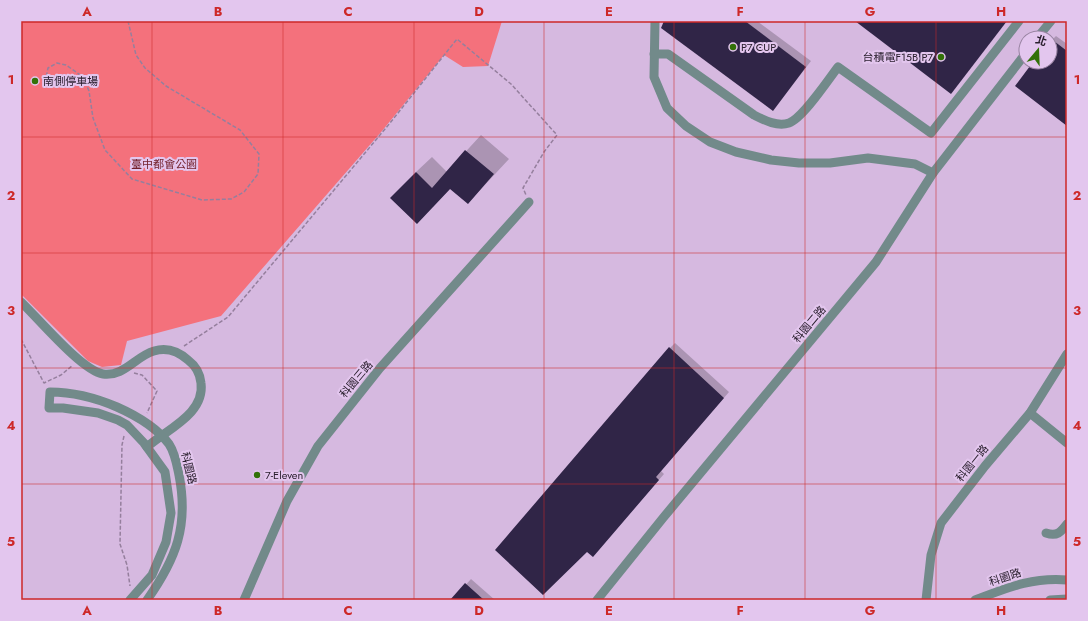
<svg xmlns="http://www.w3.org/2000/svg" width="1088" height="621" font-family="Jost,'Noto Sans TC',sans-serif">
<rect width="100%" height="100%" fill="#d6b9e0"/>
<polygon fill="#f4717c" points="21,21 502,21 488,66 463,67 444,55 382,131 221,316 127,341 121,365 102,367 88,361 21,294"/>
<g fill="#0003">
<polygon points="665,21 757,21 811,61 773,110 662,27"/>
<polygon points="1056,36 1067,44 1067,125 1035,62 1050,62 1050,42"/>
<polygon points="481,135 509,159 468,203 451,188 433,207 416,172 432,157 447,172"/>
<polygon points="675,343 729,392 661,471 664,474 598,550 670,348"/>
<polygon points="471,579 495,600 452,600"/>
</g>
<g fill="#302547">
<polygon points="664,21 745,21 806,67 773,111 661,28"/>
<polygon points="855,21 1007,21 951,94"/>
<polygon points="1050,38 1067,51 1067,126 1015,86 1033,62 1050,62"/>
<polygon points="465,150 494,174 468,204 450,189 417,224 390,198 416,172 432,188"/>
<polygon points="669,347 724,398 656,477 659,480 593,557 587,552 543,595 495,550"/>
<polygon points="465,583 484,600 450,600"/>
</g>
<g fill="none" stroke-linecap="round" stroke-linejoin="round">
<g stroke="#957f9d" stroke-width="1.5" stroke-dasharray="4 2" stroke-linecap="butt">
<polyline points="44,88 48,68 57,63 66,65 83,77 89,91 93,118 105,150 132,179 202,200 231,199 244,192 258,174 259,154 240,130 166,86 145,68 136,55 128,21"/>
<polyline points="21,339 44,383 61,375 73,365"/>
<polyline points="184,346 228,317 390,123 457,39 511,84 557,135 544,152 523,188 526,195"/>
<polyline points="134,373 142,375 157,391 147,413"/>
<polyline points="124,436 122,445 120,544 127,565 130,586"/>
</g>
<g stroke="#728a8a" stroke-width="9">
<polyline points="655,21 654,77 667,108 686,126 710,142 736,152 771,160 799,163 830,163 868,158 915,164 933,173"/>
<polyline points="1037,38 1051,21"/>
<path d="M654,54h14l86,61c10,5 23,12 35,8 14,-5 39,-43 49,-56l93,66 88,-112"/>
<path d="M21,302c17,16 61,69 82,72 21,3 33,-18 51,-23 13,-4 25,1 34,9 8,6 12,13 13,23 4,31 -34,46 -54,64"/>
<polyline points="1030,413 1067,443"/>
<path d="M1046,533c11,4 15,-1 21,-9"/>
<path d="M130,600l22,-25 14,-33 5,-29 -6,-41 -21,-29 -17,-18 -9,-5 -20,-7 -35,-5h-14l1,-16c23,0 46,6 67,15 18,8 40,21 52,37 6,9 8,21 10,31 10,51 -3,84 -32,125"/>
<polyline points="244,600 287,501 318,446 380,368 529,202"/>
<polyline points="597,600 663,518 876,262 933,173 1026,53"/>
<polyline points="926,600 931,555 941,523 985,466 1030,413 1067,354"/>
<path d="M975,600c32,-12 57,-23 92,-20"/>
<polyline points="1050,600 1067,599"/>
</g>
</g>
<path fill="none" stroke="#cd2828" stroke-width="1" stroke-opacity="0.55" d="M152,21v579M283,21v579M414,21v579M544,21v579M674,21v579M805,21v579M936,21v579M21,137h1046M21,253h1046M21,368h1046M21,484h1046"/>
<g fill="#327108" stroke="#e3c6ee" stroke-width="1.5">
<circle cx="733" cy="47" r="4"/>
<circle cx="941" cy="57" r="4"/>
<circle cx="35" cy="81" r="4"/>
<circle cx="257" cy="475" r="4"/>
</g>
<g text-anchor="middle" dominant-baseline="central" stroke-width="4" stroke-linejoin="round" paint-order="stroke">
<g font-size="11" fill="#2b202f" stroke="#e3c6ee" text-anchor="start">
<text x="741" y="47">P7 CUP</text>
<text x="933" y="57" text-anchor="end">台積電F15B P7</text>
<text x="43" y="81">南側停車場</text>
<text x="265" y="475">7-Eleven</text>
</g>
<g font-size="11" fill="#721f2a" stroke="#e3c6ee">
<text x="164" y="164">臺中都會公園</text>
</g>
<g font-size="11" fill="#2b202f" stroke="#e3c6ee">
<text transform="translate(809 324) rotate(-50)">科園二路</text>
<text transform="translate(356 379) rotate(-50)">科園三路</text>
<text transform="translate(972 463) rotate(-51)">科園一路</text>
<text transform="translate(189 468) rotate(76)">科園路</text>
<text transform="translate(1005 577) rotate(-18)">科園路</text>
</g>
</g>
<rect width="1088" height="621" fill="none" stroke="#e3c6ee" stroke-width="44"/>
<g transform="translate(1038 50) rotate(19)"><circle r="19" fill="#e3c6ee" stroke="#9984a2"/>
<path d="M0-3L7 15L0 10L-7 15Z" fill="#327108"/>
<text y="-6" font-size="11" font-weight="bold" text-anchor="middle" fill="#2b202f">北</text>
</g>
<rect x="22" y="22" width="1044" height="577" fill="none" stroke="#cd2828" stroke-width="1.5"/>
<g font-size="13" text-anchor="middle" font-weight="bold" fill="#cd2828">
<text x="87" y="16">A</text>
<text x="218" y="16">B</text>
<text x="348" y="16">C</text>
<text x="479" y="16">D</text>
<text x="609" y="16">E</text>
<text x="740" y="16">F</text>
<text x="870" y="16">G</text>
<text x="1001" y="16">H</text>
<text x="11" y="84">1</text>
<text x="1077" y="84">1</text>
<text x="11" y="200">2</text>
<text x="1077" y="200">2</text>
<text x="11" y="315">3</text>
<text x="1077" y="315">3</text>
<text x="11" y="430">4</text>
<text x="1077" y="430">4</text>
<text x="11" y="546">5</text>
<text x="1077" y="546">5</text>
<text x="87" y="615">A</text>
<text x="218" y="615">B</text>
<text x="348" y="615">C</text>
<text x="479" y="615">D</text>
<text x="609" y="615">E</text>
<text x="740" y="615">F</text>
<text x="870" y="615">G</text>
<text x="1001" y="615">H</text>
</g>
</svg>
